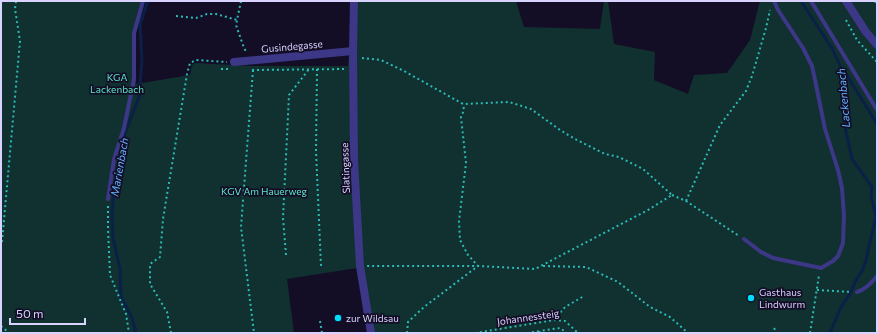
<svg xmlns="http://www.w3.org/2000/svg" width="878" height="334" font-family="Commissioner,sans-serif">
<rect width="100%" height="100%" fill="#130e26"/>
<polygon fill="#113030" points="1,1 145,1 136,34 136,84 190,75 192,65 195,63 251,66 348,66 350,45 351,1 516,1 524,27 600,29 604,1 608,1 614,44 655,52 654,80 688,94 694,75 727,73 750,40 760,1 877,1 877,333 368,333 357,268 287,279 294,333 1,333"/>
<g fill="none" stroke-linecap="round" stroke-linejoin="round">
<g stroke="#0a2048" stroke-width="3">
<polyline points="801,1 833,50 842,70 842,110 846,114 845,127 852,159 872,187 871,196 876,216 866,260 862,271 856,280 850,294 841,307 830,333"/>
<polyline points="842,70 845,72 877,124"/>
<polyline points="136,333 132,318 121,297 120,269 113,238 112,214 114,190 125,133 139,97 142,60 140,24 148,1"/>
</g>
<g stroke="#2bbbb6" stroke-width="2" stroke-dasharray="2 3" stroke-linecap="butt">
<polyline points="241,1 236,25 244,48 247,53"/>
<polyline points="875,1 877,5"/>
<polyline points="176,16 196,18 207,14 216,14 237,20"/>
<polyline points="846,20 857,40 877,62"/>
<polyline points="362,58 381,60 404,71 463,104 509,102 531,109 560,130 575,139 605,154 619,157 643,169 672,195 648,210 535,269 478,266 367,266"/>
<polyline points="221,69 230,69"/>
<polyline points="317,69 316,151 321,266"/>
<polyline points="252,70 346,69"/>
<polyline points="253,70 241,227 254,333"/>
<polyline points="672,195 686,201 739,236"/>
<polyline points="686,201 720,125 746,91 752,76 766,28 770,10"/>
<polyline points="108,206 108,228 110,275 126,314 129,333"/>
<polyline points="2,242 20,41 15,9 16,1"/>
<polyline points="286,255 283,218 289,95 309,69"/>
<polyline points="543,266 586,267 601,274 618,282 650,307 670,317 688,333"/>
<polyline points="817,290 852,292"/>
<polyline points="554,320 565,307 584,296"/>
<polyline points="320,321 322,333"/>
<polyline points="1,326 9,333"/>
<polyline points="774,328 777,333"/>
<polyline points="171,333 167,312 150,284 150,264 160,257 163,219 187,74 190,63 196,60 227,62"/>
<polyline points="407,333 408,322 424,307 478,266 468,255 460,240 459,221 466,163 461,117 464,110 463,104"/>
<polyline points="475,333 554,320 565,321 578,333"/>
<polyline points="527,333 540,331"/>
<polyline points="539,333 540,331 560,328 567,333"/>
<polyline points="810,333 819,275"/>
</g>
<g stroke="#3c3786" stroke-width="4">
<polyline points="811,1 877,110"/>
<polyline points="108,199 114,159 124,128 134,79 134,33 143,1"/>
<polyline points="744,239 761,252 773,258 821,268 833,261 838,256 843,243 844,216 842,188 838,170 825,129 814,75 812,66 803,48 778,10 774,1"/>
<path d="M857,292c9,-3 14,-8 20,-16"/>
</g>
<g stroke="#3c3786" stroke-width="8">
<polyline points="354,1 353,51 354,160 360,266 371,333"/>
<polyline points="846,1 866,32 877,45"/>
<polyline points="234,62 353,51"/>
</g>
</g>
<g fill="#00defe" stroke="#130e26" stroke-width="1.5">
<circle cx="751" cy="298" r="4"/>
<circle cx="338" cy="318" r="4"/>
</g>
<g text-anchor="middle" dominant-baseline="central" stroke-width="3.5" stroke-linejoin="round" paint-order="stroke">
<g font-size="10" fill="#d9d3ff" stroke="#130e26">
<text transform="translate(292 46) rotate(-5)">Gusindegasse</text>
<text transform="translate(345 168) rotate(-92)">Slatingasse</text>
<text transform="translate(528 317) rotate(-8)">Johannessteig</text>
</g>
<g font-size="10" fill="#5ae4c5" stroke="#130e26">
<text x="117" y="77">KGA<tspan x="117" dy="12">Lackenbach</tspan></text>
<text x="264" y="191">KGV Am Hauerweg</text>
</g>
<g font-size="10" fill="#d9d3ff" stroke="#130e26" text-anchor="start">
<text x="759" y="292">Gasthaus<tspan x="759" dy="12">Lindwurm</tspan></text>
<text x="346" y="318">zur Wildsau</text>
</g>
<g font-size="11" font-style="italic" fill="#61b2ff" stroke="#130e26">
<text transform="translate(843 98) rotate(-95)">Lackenbach</text>
<text transform="translate(119 167) rotate(-80)">Marienbach</text>
</g>
</g>
<rect width="878" height="334" fill="none" stroke="#d9d3ff" stroke-width="4"/>
<path d="M10 318v6h75v-6" fill="none" stroke="#d9d3ff" stroke-width="2"/>
<text x="16" y="318" font-size="12" fill="#d9d3ff" stroke="#130e26" stroke-width="3" paint-order="stroke">50 m</text>
</svg>
